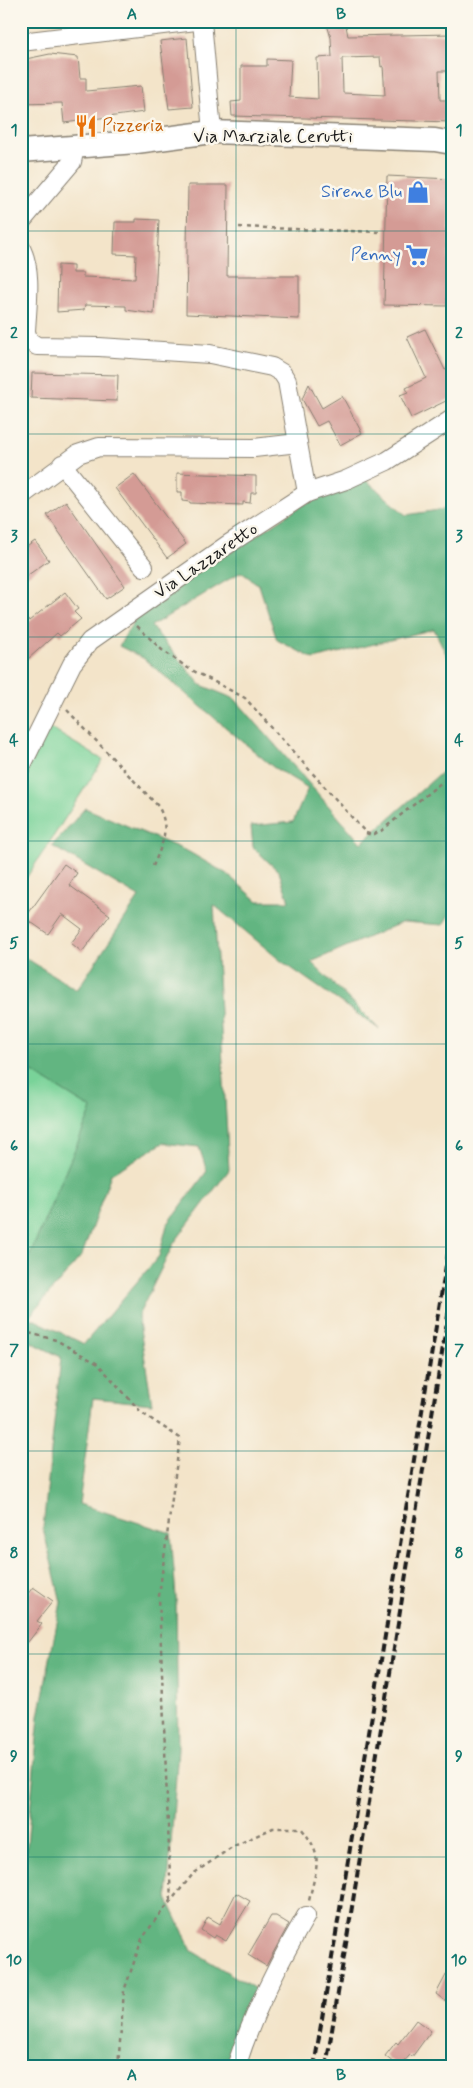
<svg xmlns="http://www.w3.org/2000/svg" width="473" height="2088" font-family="Mynerve,sans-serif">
<rect width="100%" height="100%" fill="#fbf7ec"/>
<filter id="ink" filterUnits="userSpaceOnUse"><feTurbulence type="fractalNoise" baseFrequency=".02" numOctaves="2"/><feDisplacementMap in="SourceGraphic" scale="10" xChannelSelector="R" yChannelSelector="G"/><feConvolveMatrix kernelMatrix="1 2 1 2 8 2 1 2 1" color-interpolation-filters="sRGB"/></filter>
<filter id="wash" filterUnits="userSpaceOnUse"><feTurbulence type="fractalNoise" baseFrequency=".0096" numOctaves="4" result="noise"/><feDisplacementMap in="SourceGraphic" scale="20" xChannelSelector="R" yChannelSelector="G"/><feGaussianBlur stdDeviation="1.12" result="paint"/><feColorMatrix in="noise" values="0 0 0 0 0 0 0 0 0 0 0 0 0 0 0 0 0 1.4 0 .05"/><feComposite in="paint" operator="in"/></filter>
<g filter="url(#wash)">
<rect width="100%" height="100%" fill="#f3e4c9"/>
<g fill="#79d399" stroke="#4a785a">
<polygon points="48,727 103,760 21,886 21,772"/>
<polygon points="21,1065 93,1109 21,1276"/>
</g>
<path fill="#62b581" stroke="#3f684e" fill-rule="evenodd" d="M365,479l41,36 46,-7v158l-18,-37 -120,30 -37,-19 -18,-55 -18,-13 -90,54 50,59 34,14 126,144 91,-80v147l-9,15 -40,-3 -92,40 68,67 -98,-68 -67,-56 15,265 -55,73 -36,73 14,88 -59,-6 -14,106 92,29 5,64 2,152 -11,149 25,53 72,43 -27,73h-216v-157l18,-194 22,-114 -18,-74 18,-171 -40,-20v-61l71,-167 -71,-44v-110l56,35 62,-93 -87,-51 33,-38 104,44 38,22 31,27h31l-10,-29 -26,-25 -2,-21 42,-4 15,-34 -35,-21 -130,-109 -24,-12 20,-34 164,-107zM163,1143l36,4 8,24 -40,54 -8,31 -75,88 -55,-27 53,-62 29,-81z"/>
<g id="blocks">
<g fill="#d49b95" fill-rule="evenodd">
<path d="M326,21h19l3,15 104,-2v37h-13l1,29h12v22l-220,-6 -1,-14 10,-1v-35h26v-7l24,1 -2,37 29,2 -1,-41 15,-1 -1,-19zM380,57l1,10 2,-1 2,29 -42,-2 -1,-35z"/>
<polygon points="187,38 193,107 169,109 160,41"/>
<polygon points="50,54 78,57 80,78 86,78 86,91 141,86 144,112 64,123 62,103 21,104 21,60"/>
<polygon points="387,176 451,179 447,306 384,305"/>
<polygon points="188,185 228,185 227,276 299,276 299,319 186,314"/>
<polygon points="136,219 159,220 154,314 126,310 126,306 85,305 84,310 57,312 58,265 73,266 73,273 83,273 83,277 135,279 136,255 114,254 115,222 136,222"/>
<polygon points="425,329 445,370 452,367 452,398 411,418 400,395 408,392 406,388 426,378 407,337"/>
<polygon points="32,373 118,375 117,401 31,398"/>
<polygon points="309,384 322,408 342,396 362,433 340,445 327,421 317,426 302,399"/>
<polygon points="177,473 256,476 256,493 251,493 250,503 243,502 243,505 190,503 190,502 182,501 182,492 177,492"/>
<polygon points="134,474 186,544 167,558 115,488"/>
<polygon points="66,501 125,586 106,599 47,515"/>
<polygon points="35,541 49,560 21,580 21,551"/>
<polygon points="65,592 78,609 74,612 81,619 60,636 57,633 28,659 21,651 21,625 28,619 29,621"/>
<polygon points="64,864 77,873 69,885 110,915 82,952 71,943 82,929 62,914 48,934 25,918"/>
<polygon points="33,1587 53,1601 37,1621 42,1624 21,1651 21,1603"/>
<polygon points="236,1893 250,1901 226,1941 215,1935 213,1938 201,1930 208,1917 220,1924"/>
<polygon points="271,1916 276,1916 289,1924 266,1966 248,1955"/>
<polygon points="452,1964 452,2006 436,1994"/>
<polygon points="416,2020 431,2031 412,2057 410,2055 399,2067 385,2056 396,2042 398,2044"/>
</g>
</g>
</g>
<g filter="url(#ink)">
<use href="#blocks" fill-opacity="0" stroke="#888072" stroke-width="1"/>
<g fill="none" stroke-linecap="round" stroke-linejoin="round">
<defs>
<g id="minor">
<polyline points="202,21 212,132"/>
<polyline points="21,42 196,21"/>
<polyline points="21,222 72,162 75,147"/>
<path d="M21,248c12,24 6,58 5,84l3,9 8,5 62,1 111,7 62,13 10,6 5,8 11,62 -44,5 -155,-1 -21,7 -57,42"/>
<polyline points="298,443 307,493"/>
<polyline points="62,464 144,567"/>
<polyline points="21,767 72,664 90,641 227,545 307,493 346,480 387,461 452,419"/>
<path d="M236,2067c17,-54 41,-102 70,-151"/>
</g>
<polyline id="tertiary" points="21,151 136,142 212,132 435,140 452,143"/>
</defs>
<use href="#minor" stroke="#888072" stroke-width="20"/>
<use href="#tertiary" stroke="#888072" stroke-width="25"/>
<g stroke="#888072" stroke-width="2.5" stroke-dasharray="4 4" stroke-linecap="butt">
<polyline points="239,227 379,232"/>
<polyline points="137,626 162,650 188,668 245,698 366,833 372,835 381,831 452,774"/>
<path d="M67,710l91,96c13,22 4,39 -5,60"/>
<polyline points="21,1331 56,1340 98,1364 142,1413 180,1438 159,1596 171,1902"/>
<path d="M118,2067l6,-76 18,-52 14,-20 37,-45 39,-27 41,-19h28c24,29 15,39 8,73"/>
</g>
<use href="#minor" stroke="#fff" stroke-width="18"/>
<use href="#tertiary" stroke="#fff" stroke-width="22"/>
<g stroke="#1c1c1c" stroke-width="4" stroke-dasharray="8 4" stroke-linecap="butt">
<polyline points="314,2067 452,1229"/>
<polyline points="326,2067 452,1291"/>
</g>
</g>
</g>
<path fill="none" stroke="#0f766e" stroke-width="1" stroke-opacity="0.55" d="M236,21v2046M21,231h431M21,434h431M21,637h431M21,841h431M21,1044h431M21,1247h431M21,1451h431M21,1654h431M21,1857h431"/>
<defs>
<symbol id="restaurant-bare" viewBox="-9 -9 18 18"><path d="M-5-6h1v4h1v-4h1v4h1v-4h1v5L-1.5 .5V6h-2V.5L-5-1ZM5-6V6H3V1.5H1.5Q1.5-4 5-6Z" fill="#e8710a" stroke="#fbf7ec" stroke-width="2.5" paint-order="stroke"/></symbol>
<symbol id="shop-bare" viewBox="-9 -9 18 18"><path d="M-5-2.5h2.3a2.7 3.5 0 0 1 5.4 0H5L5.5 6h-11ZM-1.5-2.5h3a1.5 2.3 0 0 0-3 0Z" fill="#3f7fe0" stroke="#fbf7ec" stroke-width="2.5" paint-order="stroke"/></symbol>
<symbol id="supermarket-bare" viewBox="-9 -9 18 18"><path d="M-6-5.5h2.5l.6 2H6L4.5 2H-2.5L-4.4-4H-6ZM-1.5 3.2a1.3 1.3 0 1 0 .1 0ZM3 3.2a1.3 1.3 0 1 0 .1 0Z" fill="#3f7fe0" stroke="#fbf7ec" stroke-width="2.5" paint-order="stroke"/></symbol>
</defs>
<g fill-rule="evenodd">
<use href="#restaurant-bare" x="70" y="110" width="32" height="32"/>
<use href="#shop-bare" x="402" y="176" width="32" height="32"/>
<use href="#supermarket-bare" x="401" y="239" width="32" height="32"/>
</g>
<g text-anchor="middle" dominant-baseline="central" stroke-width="5" stroke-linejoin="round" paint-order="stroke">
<g font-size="18" fill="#c56008" stroke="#fbf7ec" text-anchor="start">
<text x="102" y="126">Pizzeria</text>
</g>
<g font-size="18" fill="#1c1c1c" stroke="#fbf7ec">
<text x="273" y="137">Via Marziale Cerutti</text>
<text transform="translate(206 561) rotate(-34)">Via Lazzaretto</text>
</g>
<g font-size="18" fill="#366cbe" stroke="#fbf7ec" text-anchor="end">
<text x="402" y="192">Sirene Blu</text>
<text x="401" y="255">Penny</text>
</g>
</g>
<rect width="473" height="2088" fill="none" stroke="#fbf7ec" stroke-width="55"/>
<rect x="28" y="28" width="418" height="2032" fill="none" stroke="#0f766e" stroke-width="2"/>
<g font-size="16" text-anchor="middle" font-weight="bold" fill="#0f766e">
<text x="132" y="19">A</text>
<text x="341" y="19">B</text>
<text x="14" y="135">1</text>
<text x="459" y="135">1</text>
<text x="14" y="338">2</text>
<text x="459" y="338">2</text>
<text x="14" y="541">3</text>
<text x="459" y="541">3</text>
<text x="14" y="745">4</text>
<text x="459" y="745">4</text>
<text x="14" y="948">5</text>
<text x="459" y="948">5</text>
<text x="14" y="1151">6</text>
<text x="459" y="1151">6</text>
<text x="14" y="1355">7</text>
<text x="459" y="1355">7</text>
<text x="14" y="1558">8</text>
<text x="459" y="1558">8</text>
<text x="14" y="1761">9</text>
<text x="459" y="1761">9</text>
<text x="14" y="1965">10</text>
<text x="459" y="1965">10</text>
<text x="132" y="2080">A</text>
<text x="341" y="2080">B</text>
</g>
</svg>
